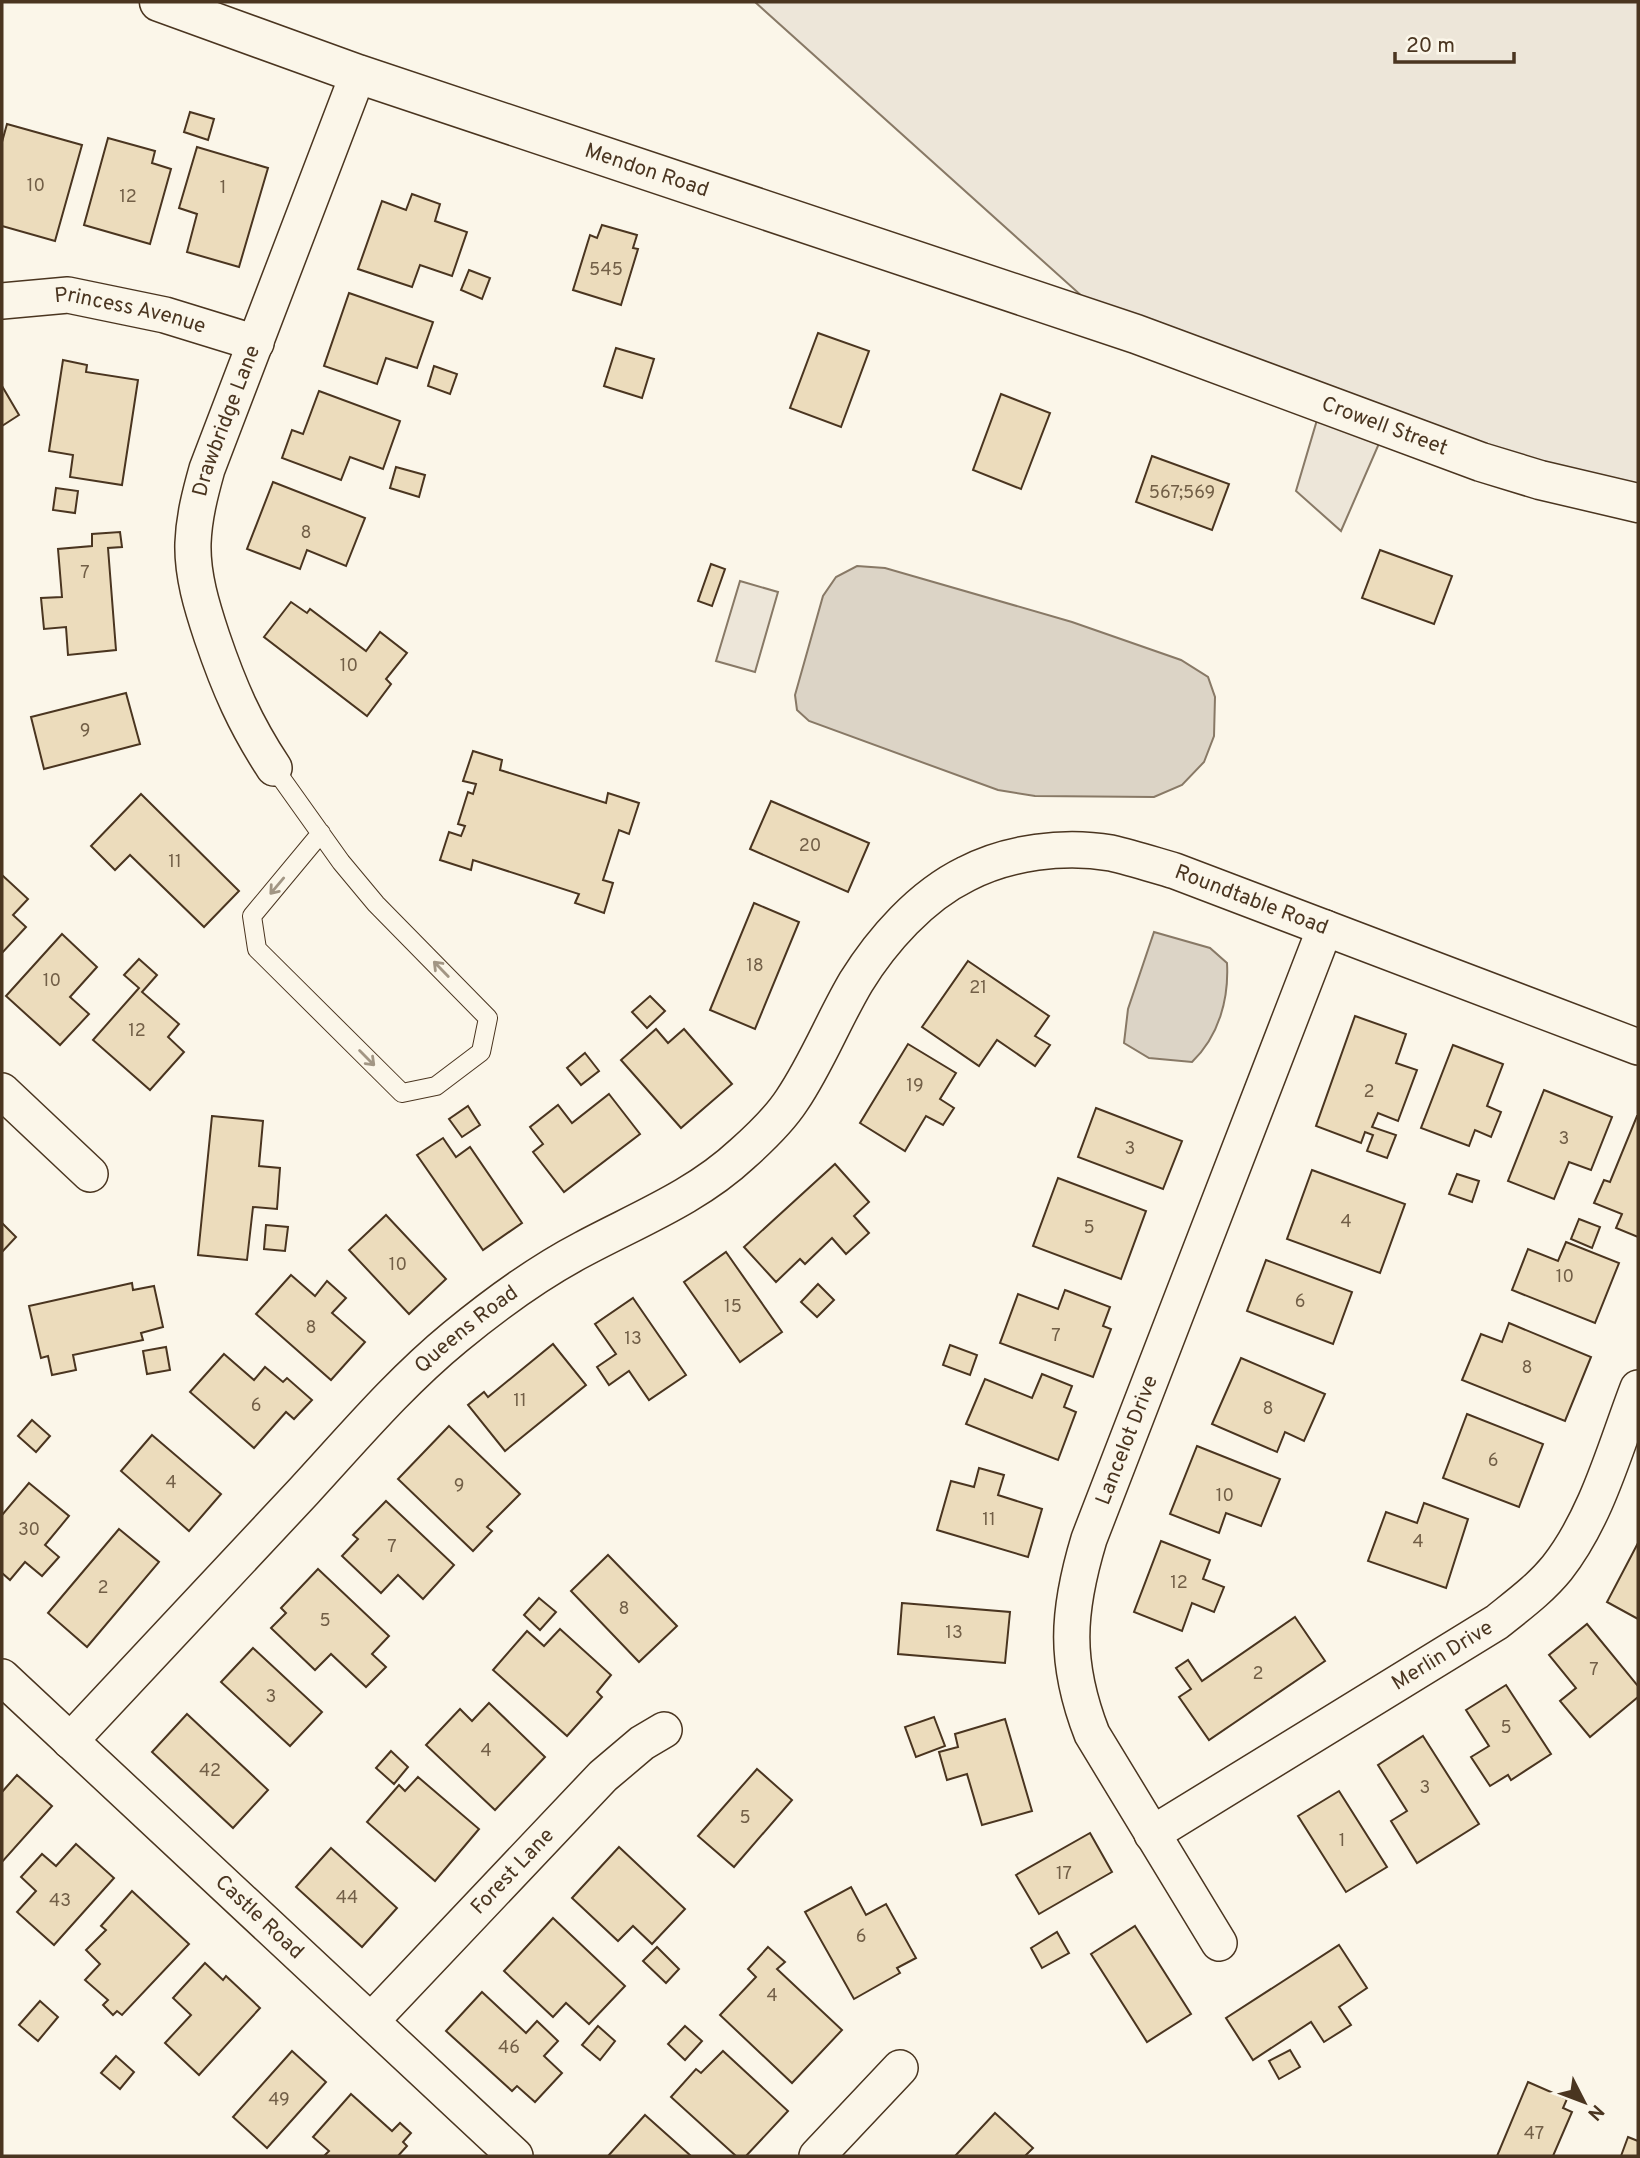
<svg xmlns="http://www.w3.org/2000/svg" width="1640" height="2158" font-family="Overpass,sans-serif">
<rect width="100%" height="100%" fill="#fbf6e9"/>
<g fill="#ede6d9" stroke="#887966" stroke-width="2">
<polygon points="755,2 1638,2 1638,500 1384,432 1341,531 1296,491 1322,403 1114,325"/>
<polygon points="740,581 778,592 755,672 716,661"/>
</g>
<g fill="#dcd4c6" stroke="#887966" stroke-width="2">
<polygon points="857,566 885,568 1072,622 1181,660 1208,677 1215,697 1214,736 1204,762 1182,785 1154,797 1035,796 998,790 809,721 797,710 795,695 823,596 836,577"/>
<path d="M1154,932l56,16 17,15c2,36 -8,73 -35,99l-43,-4 -25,-15 4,-34z"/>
</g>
<g fill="#ecdcbc" stroke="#4a3520" stroke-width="2">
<polygon points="190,112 214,119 208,140 184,132"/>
<polygon points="7,124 82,145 55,241 2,226 2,142"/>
<polygon points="108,138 155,151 152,163 171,169 150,244 84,225"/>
<polygon points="197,147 268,168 239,267 187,252 197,214 179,208"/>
<polygon points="412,194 440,204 435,221 467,232 452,276 420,265 412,287 358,269 382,201 406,210"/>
<polygon points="602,225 637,235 633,248 638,249 621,305 573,290 590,235 597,238"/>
<polygon points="469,270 490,278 482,299 461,290"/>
<polygon points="349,293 433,322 417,368 386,358 377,384 324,366"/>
<polygon points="818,333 869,351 841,427 790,408"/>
<polygon points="616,348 654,359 642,398 604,386"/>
<polygon points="63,360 87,365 86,372 138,380 122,485 70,477 73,455 49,451"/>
<polygon points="434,366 457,374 450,394 428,386"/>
<polygon points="2,386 19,415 2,426"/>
<polygon points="319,391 400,421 383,469 350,457 341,480 282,458 292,430 303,434"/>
<polygon points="1001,394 1050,413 1021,489 973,470"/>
<polygon points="1152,456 1229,484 1212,530 1136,502"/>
<polygon points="396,467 425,475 419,497 390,488"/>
<polygon points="273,482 365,518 346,566 307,550 300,569 247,549"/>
<polygon points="56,488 78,491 75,513 53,510"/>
<polygon points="120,532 122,547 108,548 116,650 68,655 66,627 44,629 41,598 62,597 58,549 92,546 92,534"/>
<polygon points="1380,550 1452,576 1434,624 1362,598"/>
<polygon points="711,564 725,569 712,606 698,601"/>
<polygon points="291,602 307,613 310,609 366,651 380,632 407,653 386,679 391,684 367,716 264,637"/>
<polygon points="126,693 140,744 44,769 31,717"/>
<polygon points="473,751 502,760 500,770 606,803 608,793 639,803 629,834 619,830 603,880 613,883 604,913 575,903 579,894 473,860 471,870 440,860 449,832 461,836 465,826 458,824 468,792 473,794 476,784 463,781"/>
<polygon points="141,794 239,891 204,927 130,855 115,870 91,846"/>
<polygon points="771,801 869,843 848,892 750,849"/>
<polygon points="2,875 28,899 13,915 26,927 2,953"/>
<polygon points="754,903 799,922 755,1029 710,1010"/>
<polygon points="62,934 97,967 70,997 89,1014 60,1045 6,996"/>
<polygon points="139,959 157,975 142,992 179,1024 168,1037 184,1052 150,1090 93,1040 139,988 124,975"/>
<polygon points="968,961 1049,1016 1035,1036 1050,1045 1035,1066 997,1040 979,1066 922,1027"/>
<polygon points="650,996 665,1011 647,1028 632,1012"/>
<polygon points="1355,1016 1406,1034 1396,1063 1417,1070 1398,1121 1378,1113 1372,1127 1396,1135 1387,1158 1367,1151 1373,1135 1365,1132 1361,1143 1316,1126"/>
<polygon points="656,1029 668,1043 684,1029 732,1084 681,1128 621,1060"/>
<polygon points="908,1044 956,1073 940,1099 954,1108 943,1125 926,1116 905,1151 860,1123"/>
<polygon points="1453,1045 1503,1064 1487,1106 1501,1112 1491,1137 1475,1130 1469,1146 1421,1128"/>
<polygon points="585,1053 599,1071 581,1085 567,1068"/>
<polygon points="1544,1090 1612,1117 1591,1170 1569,1162 1554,1199 1508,1181"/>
<polygon points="609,1094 640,1134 564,1192 533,1152 543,1144 530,1127 558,1105 572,1123"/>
<polygon points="468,1106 480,1125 462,1137 449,1119"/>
<polygon points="1096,1108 1182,1141 1163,1189 1078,1157"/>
<polygon points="212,1116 263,1121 259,1166 280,1168 277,1209 253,1207 247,1260 198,1255"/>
<polygon points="1637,1116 1638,1116 1638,1237 1616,1228 1622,1214 1594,1203 1604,1180 1610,1182"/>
<polygon points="443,1138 456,1157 470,1147 522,1223 483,1250 417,1155"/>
<polygon points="835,1164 869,1202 854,1216 869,1233 846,1254 832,1238 805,1264 800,1259 776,1282 744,1247"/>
<polygon points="1312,1170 1405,1204 1380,1273 1287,1239"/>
<polygon points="1457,1174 1479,1181 1472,1202 1449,1194"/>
<polygon points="1058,1178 1146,1211 1121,1279 1033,1246"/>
<polygon points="386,1215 446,1279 409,1314 349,1250"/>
<polygon points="1579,1219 1600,1227 1592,1248 1571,1239"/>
<polygon points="2,1223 16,1237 2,1252"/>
<polygon points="266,1225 288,1227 285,1251 264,1249"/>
<polygon points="1566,1242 1619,1263 1595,1323 1512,1290 1528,1249 1558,1261"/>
<polygon points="726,1252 782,1332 740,1362 684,1282"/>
<polygon points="1266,1260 1352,1292 1333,1344 1247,1311"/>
<polygon points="291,1275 315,1296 327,1281 346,1298 332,1313 365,1342 331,1380 256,1314"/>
<polygon points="132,1283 133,1290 154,1286 163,1327 141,1333 143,1340 73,1355 76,1370 52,1375 48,1356 41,1358 29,1306"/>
<polygon points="818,1284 834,1300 817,1317 801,1302"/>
<polygon points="1065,1290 1110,1307 1103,1326 1111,1329 1093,1377 1000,1343 1018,1294 1058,1309"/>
<polygon points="633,1298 686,1375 649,1400 629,1371 609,1385 597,1367 616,1354 595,1324"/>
<polygon points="1509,1323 1591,1357 1565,1421 1462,1380 1481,1334 1502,1342"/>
<polygon points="553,1344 586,1385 505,1451 468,1405 484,1392 488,1397"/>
<polygon points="950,1345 977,1355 970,1375 943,1365"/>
<polygon points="166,1347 170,1370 147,1374 143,1351"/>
<polygon points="224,1354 254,1380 265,1367 283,1382 287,1378 312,1400 294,1419 286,1412 254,1448 190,1392"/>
<polygon points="1241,1358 1325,1394 1304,1441 1285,1432 1277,1452 1212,1424"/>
<polygon points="1042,1374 1072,1386 1064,1407 1076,1412 1058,1460 966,1424 985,1379 1032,1398"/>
<polygon points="1467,1414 1543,1444 1519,1507 1443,1478"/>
<polygon points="32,1420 50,1436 36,1452 18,1436"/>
<polygon points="449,1426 520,1494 487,1527 492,1531 473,1551 398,1479"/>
<polygon points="152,1435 221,1494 189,1531 121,1471"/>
<polygon points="1197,1446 1280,1479 1261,1526 1226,1513 1219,1533 1170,1514"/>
<polygon points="979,1468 1004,1475 998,1495 1042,1509 1028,1557 937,1530 951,1481 974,1487"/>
<polygon points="29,1483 69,1516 45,1545 59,1557 42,1576 25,1562 10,1580 2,1573 2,1515"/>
<polygon points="386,1501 454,1565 423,1599 398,1575 381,1593 342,1556 358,1539 353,1535"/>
<polygon points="1424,1503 1468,1519 1446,1588 1368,1561 1386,1512 1417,1523"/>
<polygon points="119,1529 159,1562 87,1647 48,1613"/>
<polygon points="1161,1541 1210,1560 1203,1579 1224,1587 1214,1612 1192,1603 1182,1631 1134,1612"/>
<polygon points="1638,1543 1638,1619 1607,1602"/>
<polygon points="608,1555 677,1626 639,1662 571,1591"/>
<polygon points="318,1569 389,1636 372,1654 386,1667 366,1687 331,1654 315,1670 271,1628 286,1613 281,1608"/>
<polygon points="539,1598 556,1612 540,1630 524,1615"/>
<polygon points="902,1603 1010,1612 1005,1663 898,1654"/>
<polygon points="1295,1617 1325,1661 1209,1740 1179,1697 1191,1689 1176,1668 1188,1660 1202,1681"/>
<polygon points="1587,1624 1638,1686 1638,1697 1590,1737 1560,1701 1576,1688 1549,1655"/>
<polygon points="560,1629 611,1675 597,1692 602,1697 567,1736 493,1670 527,1631 544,1646"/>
<polygon points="253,1648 322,1712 290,1746 221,1682"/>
<polygon points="1506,1685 1551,1754 1511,1780 1508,1775 1490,1786 1471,1757 1489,1746 1466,1710"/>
<polygon points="489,1703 545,1757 495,1810 426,1745 460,1709 472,1721"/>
<polygon points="187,1714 268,1790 233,1828 152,1752"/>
<polygon points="934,1717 945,1746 916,1757 905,1727"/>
<polygon points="1005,1719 1032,1811 982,1825 967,1774 947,1780 939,1752 958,1747 955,1734"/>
<polygon points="1423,1736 1479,1824 1417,1863 1391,1821 1407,1811 1378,1765"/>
<polygon points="391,1751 408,1767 394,1784 376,1768"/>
<polygon points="757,1769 792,1800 734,1867 698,1836"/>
<polygon points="17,1775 52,1806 2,1862 2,1792"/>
<polygon points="418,1777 479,1829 435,1881 367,1822 399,1785 405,1791"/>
<polygon points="1339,1791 1387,1867 1346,1892 1298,1816"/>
<polygon points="1090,1833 1112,1872 1039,1914 1016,1875"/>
<polygon points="76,1844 114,1878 54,1945 17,1912 36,1891 21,1877 42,1854 56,1866"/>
<polygon points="619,1847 685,1909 652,1944 633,1926 618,1941 572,1898"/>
<polygon points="331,1848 397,1908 362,1947 296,1887"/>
<polygon points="851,1887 866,1915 886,1904 916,1958 897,1968 900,1973 854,1999 805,1912"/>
<polygon points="132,1891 189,1944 122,2015 117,2011 113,2015 103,2005 108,2000 85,1980 100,1964 86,1950 106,1930 101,1926"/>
<polygon points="553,1918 625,1986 589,2024 566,2003 553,2017 504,1971"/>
<polygon points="1135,1926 1191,2014 1147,2042 1091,1954"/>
<polygon points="1057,1932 1069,1953 1042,1968 1031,1948"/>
<polygon points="1339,1945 1367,1988 1339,2007 1351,2025 1324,2042 1311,2022 1253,2060 1226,2018"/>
<polygon points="657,1947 679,1969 666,1983 643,1961"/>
<polygon points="768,1947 785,1962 777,1969 842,2030 792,2083 720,2015 756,1977 748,1969"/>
<polygon points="205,1963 223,1980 226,1976 260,2008 199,2075 165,2043 191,2015 173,1998"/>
<polygon points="482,1992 526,2033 537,2021 558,2041 544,2056 562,2073 535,2102 517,2086 512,2091 446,2031"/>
<polygon points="40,2001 58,2017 38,2041 19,2025"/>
<polygon points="598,2026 615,2041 600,2060 582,2045"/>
<polygon points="685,2026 702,2041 685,2060 668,2044"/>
<polygon points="1290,2050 1300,2067 1279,2079 1269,2061"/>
<polygon points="292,2051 326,2082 267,2148 233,2117"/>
<polygon points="723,2051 788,2111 746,2156 736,2156 671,2097 696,2069 701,2073"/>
<polygon points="116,2056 134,2072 120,2089 101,2073"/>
<polygon points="1528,2082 1567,2099 1563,2108 1572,2112 1553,2156 1497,2156"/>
<polygon points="351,2094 392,2131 400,2123 411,2133 403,2142 407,2146 398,2156 324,2156 329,2151 313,2137"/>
<polygon points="995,2113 1033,2148 1025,2156 955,2156"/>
<polygon points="645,2115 691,2156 608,2156"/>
<polygon points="1628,2137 1638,2141 1638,2156 1621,2156"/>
</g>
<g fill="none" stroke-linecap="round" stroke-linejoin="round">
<defs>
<polyline id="lane" points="274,768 341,862 376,904 488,1018 481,1052 436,1086 402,1093 257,949 252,916 321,833"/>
<g id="street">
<path id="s1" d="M2,301l66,-6 97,20 91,28"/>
<path id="s2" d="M274,768c-29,-44 -45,-81 -62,-131 -10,-30 -20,-62 -19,-94 1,-26 7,-49 14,-74l151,-395"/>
<polyline points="2,1091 90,1174"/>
<path id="s3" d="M2,1677l513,479"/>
<path id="s4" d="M70,1741c78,-83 156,-167 234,-250 48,-52 95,-108 151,-154 40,-33 82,-64 128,-88 54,-29 113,-52 159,-95 18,-16 37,-34 50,-54 25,-37 41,-79 64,-118 26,-42 65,-86 110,-108 42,-22 98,-29 145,-21 22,5 43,12 64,18l463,176"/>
<path id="s5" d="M1152,1834l345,-212c21,-17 43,-33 60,-54 40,-51 58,-120 81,-180"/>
<path id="s6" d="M1219,1943l-127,-209c-28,-72 -25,-122 -3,-195l236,-611"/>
<path id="s7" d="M371,2021l232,-245 39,-33 22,-13"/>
<polyline points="817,2156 900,2068"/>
</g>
<g id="secondary">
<path id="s8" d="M159,2l199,72 778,260 345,128 59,18 98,23"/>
</g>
</defs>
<use href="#lane" stroke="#4a3520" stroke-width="20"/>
<use href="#street" stroke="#4a3520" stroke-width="38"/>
<use href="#secondary" stroke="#4a3520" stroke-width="41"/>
<use href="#lane" stroke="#fbf6e9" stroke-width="18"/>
<use href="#street" stroke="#fbf6e9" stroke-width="35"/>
<use href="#secondary" stroke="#fbf6e9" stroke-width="38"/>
</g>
<defs><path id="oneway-shaft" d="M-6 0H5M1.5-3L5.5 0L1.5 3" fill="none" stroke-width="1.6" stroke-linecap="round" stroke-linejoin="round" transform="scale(1.75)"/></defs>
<g stroke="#a29684">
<use href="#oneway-shaft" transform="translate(277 886) rotate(130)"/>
<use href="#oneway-shaft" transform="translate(441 969) rotate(-134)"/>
<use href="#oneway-shaft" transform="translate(367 1058) rotate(45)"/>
</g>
<g text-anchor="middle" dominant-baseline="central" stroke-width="5" stroke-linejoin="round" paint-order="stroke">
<g font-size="18" fill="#725f47">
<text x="36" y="186">10</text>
<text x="223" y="188">1</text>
<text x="128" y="197">12</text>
<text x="606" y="270">545</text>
<text x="1182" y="493">567;569</text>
<text x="306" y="533">8</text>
<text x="85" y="573">7</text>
<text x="349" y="666">10</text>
<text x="85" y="731">9</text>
<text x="810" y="846">20</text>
<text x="175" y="862">11</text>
<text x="755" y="966">18</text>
<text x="52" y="981">10</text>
<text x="978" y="988">21</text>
<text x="137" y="1031">12</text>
<text x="915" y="1086">19</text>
<text x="1369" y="1092">2</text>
<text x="1564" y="1139">3</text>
<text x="1130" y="1149">3</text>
<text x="1346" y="1222">4</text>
<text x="1089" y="1228">5</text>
<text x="398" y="1265">10</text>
<text x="1565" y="1277">10</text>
<text x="1300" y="1302">6</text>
<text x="733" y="1307">15</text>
<text x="311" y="1328">8</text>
<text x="1056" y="1336">7</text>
<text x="633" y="1339">13</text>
<text x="1527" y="1368">8</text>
<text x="520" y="1401">11</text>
<text x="256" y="1406">6</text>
<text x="1268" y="1409">8</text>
<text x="1493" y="1461">6</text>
<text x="171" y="1483">4</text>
<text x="459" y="1486">9</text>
<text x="1225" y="1496">10</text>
<text x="989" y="1520">11</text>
<text x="29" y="1530">30</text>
<text x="1418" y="1542">4</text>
<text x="392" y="1547">7</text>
<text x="1179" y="1583">12</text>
<text x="103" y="1588">2</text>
<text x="624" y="1609">8</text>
<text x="325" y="1621">5</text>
<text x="954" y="1633">13</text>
<text x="1594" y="1670">7</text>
<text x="1258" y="1674">2</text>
<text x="271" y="1697">3</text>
<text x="1506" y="1728">5</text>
<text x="486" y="1751">4</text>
<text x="210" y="1771">42</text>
<text x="1425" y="1788">3</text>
<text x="745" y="1818">5</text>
<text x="1342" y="1841">1</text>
<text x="1064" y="1874">17</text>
<text x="347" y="1898">44</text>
<text x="60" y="1901">43</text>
<text x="861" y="1937">6</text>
<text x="772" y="1996">4</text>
<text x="509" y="2048">46</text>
<text x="279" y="2100">49</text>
<text x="1534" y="2134">47</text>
</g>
<g font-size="21" fill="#4a3520" stroke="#fbf6e9">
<text stroke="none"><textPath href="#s8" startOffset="516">Mendon Road</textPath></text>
<text stroke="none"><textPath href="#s1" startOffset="130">Princess Avenue</textPath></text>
<text stroke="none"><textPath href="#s2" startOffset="369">Drawbridge Lane</textPath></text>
<text stroke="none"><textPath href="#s8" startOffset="1297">Crowell Street</textPath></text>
<text stroke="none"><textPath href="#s4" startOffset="1561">Roundtable Road</textPath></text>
<text stroke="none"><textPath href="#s4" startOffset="572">Queens Road</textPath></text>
<text stroke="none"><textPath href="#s6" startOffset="550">Lancelot Drive</textPath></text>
<text stroke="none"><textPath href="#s5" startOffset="341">Merlin Drive</textPath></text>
<text stroke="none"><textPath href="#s7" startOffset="206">Forest Lane</textPath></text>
<text stroke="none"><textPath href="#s3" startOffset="352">Castle Road</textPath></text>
</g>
</g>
<rect width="1640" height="2158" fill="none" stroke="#4a3520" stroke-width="7"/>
<g transform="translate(1584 2102) rotate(132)" stroke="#fbf6e9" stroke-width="5" paint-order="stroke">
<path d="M0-5L12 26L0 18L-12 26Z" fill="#4a3520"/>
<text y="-10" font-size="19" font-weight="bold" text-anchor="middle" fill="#4a3520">N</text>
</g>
<path d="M1395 52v10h119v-10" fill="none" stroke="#4a3520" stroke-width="3.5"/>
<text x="1406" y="52" font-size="21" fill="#4a3520" stroke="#fbf6e9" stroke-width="5" paint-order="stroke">20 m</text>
</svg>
